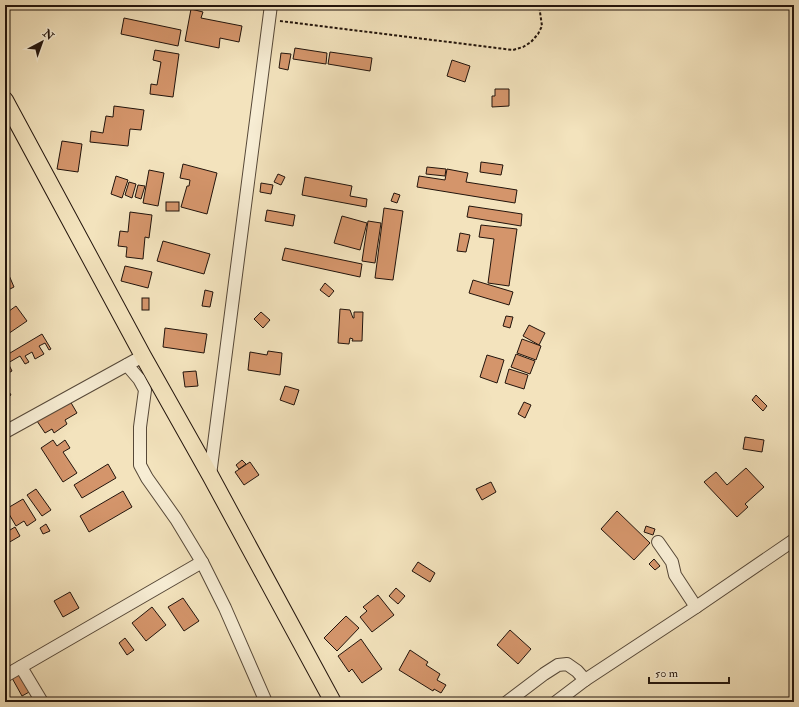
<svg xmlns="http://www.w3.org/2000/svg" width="799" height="707" font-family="'IM FELL Double Pica',serif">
<rect width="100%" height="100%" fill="#f3e3bd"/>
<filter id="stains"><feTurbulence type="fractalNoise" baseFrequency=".005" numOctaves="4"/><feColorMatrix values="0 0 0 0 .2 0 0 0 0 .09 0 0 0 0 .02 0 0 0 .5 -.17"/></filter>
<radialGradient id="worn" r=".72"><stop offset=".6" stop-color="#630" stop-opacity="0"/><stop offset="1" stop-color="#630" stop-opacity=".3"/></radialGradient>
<g fill="#d4956b" stroke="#22140c">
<polygon points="191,9 203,12 201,18 242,26 239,42 220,38 219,48 185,41"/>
<polygon points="124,18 181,30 178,46 121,34"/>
<polygon points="295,48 327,53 326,64 293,59"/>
<polygon points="155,50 179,54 173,97 150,94 151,84 157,85 161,62 153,60"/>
<polygon points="330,52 372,58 370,71 328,64"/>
<polygon points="281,53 291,54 288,70 279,68"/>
<polygon points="452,60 470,66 465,82 447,76"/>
<polygon points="495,89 509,89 509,106 492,107 492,96 495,96"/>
<polygon points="114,106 144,110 141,130 130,129 128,146 90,142 91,131 103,133 106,116 113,117"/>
<polygon points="62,141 82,144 78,172 57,169"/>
<polygon points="481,162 503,165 501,175 480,172"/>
<polygon points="183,164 217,173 207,214 181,207 187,186 189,186 190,180 180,178"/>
<polygon points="427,167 446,169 445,176 426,174"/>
<polygon points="447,169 468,173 466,182 517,190 515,203 417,187 419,176 445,180"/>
<polygon points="149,170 164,173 158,206 143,203"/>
<polygon points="278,174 285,177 281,185 274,182"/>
<polygon points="116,176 128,180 122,198 111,194"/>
<polygon points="305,177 352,186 350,196 367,199 366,207 302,195"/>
<polygon points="129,182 136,184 132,198 125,195"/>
<polygon points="261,183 273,185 271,194 260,192"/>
<polygon points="138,185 145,186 141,199 135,197"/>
<polygon points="394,193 400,195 397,203 391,201"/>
<rect x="166" y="202" width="13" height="9"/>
<polygon points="469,206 522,214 521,226 467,217"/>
<polygon points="384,208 403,211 393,280 375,278"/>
<polygon points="267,210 295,215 293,226 265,221"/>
<polygon points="130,212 152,215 149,238 145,237 143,259 126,257 127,247 118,246 120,231 128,232"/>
<polygon points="342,216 367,223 360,250 334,243"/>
<polygon points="368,221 381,223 375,263 362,261"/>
<polygon points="481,225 517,229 509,286 488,283 494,239 479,237"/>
<polygon points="460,233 470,235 466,252 457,251"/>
<polygon points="163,241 210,254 204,274 157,261"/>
<polygon points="285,248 362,264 360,277 282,260"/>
<polygon points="125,266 152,272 148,288 121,281"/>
<polygon points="8,273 14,287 6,291 5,288 5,275"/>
<polygon points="473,280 513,292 509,305 469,293"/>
<polygon points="325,283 334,291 329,297 320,290"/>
<polygon points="205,290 213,292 210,307 202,306"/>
<rect x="142" y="298" width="7" height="12"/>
<polygon points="16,306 27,321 5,336 5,314"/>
<polygon points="340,309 350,310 353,318 354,318 354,312 363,312 362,341 352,341 353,339 350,338 349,344 338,343"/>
<polygon points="261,312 270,320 263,328 254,319"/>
<polygon points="506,316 513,317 510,328 503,326"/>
<polygon points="529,325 545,333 539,345 523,336"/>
<polygon points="165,328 207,334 204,353 163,347"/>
<polygon points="42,334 51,349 49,350 45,343 39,346 44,354 35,359 32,352 25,356 29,362 25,364 20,356 8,363 12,371 5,375 5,356"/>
<polygon points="522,339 541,346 536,360 517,353"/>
<polygon points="268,351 282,353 280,375 248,370 250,352 267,355"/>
<polygon points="516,354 535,361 530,374 511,367"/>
<polygon points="487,355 504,360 497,383 480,377"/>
<polygon points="509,369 528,375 524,389 505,383"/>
<polygon points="196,371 198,386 185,387 183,372"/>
<polygon points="5,385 11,395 5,399"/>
<polygon points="285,386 299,390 294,405 280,400"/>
<polygon points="756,395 767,406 763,411 752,400"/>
<polygon points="70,401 77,413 65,420 67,424 54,433 52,429 45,433 37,421"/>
<polygon points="524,402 531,405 525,418 518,414"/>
<polygon points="745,437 764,440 762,452 743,449"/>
<polygon points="53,440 57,446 65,440 70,448 63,452 77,473 63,482 41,448"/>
<polygon points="242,460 246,464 239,469 236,465"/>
<polygon points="250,462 259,475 244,485 235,472"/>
<polygon points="108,464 116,478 82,498 74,485"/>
<polygon points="746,468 764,487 745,504 748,507 737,517 704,482 716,472 727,485"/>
<polygon points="491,482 496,492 482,500 476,489"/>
<polygon points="36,489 51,510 42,516 27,495"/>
<polygon points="123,491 132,507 89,532 80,516"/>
<polygon points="23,499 36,520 27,526 24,521 16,526 6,509"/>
<polygon points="617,511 650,543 634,560 601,529"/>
<polygon points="46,524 50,531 43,534 40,528"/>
<polygon points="646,526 655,529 653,535 644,532"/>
<polygon points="15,527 20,536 8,543 5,538 5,533"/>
<polygon points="654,559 660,566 655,570 649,564"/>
<polygon points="418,562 435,573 430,582 412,571"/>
<polygon points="396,588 405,596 398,604 389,596"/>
<polygon points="70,592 79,608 63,617 54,601"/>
<polygon points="378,595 394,615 372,632 360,617 367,611 363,607"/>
<polygon points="183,598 199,621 184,631 168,607"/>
<polygon points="152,607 166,625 146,641 132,623"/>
<polygon points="346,616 359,628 337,651 324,638"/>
<polygon points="510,630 531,649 518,664 497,645"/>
<polygon points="125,638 134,650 127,655 119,643"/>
<polygon points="361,639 382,669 362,683 352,669 349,672 338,656"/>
<polygon points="410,650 428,662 426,665 440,674 437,680 446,685 441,693 434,689 433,691 399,670"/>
<polygon points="21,673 31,691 22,696 12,678"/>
</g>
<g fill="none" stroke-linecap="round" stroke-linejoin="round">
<defs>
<g id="minor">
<polyline points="127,365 139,379 145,390 140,427 140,465 147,478 176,519 202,562 225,608 266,702"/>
<polyline points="5,432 143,356"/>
<polyline points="210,475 271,5"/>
<polyline points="658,542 672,562 675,575 696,607"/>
<polyline points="21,667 42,702"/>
<polyline points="5,676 202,562"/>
<polyline points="507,702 544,674 558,665 567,664 577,671 585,680"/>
<polyline points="556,702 585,680 696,607 794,540"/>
</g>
<polyline id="major" points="5,100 143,356 210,475 333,702"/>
</defs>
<use href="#minor" stroke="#564838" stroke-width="14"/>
<use href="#major" stroke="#22140c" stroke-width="18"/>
<polyline stroke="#22140c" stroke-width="2" stroke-dasharray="3 2" stroke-linecap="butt" points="280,21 513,50 523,47 531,42 538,34 542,26 539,5"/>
<use href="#minor" stroke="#f7edd4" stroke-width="12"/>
<use href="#major" stroke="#f3e3bd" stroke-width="16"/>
</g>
<rect width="799" height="707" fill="none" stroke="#f3e3bd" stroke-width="20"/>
<rect x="6" y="6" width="787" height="695" fill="none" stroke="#22140c" stroke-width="2"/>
<rect x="10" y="10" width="779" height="687" fill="none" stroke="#22140c"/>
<g transform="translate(42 42) rotate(41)" stroke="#f7edd4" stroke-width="3" paint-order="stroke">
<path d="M0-3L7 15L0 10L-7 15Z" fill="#22140c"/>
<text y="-6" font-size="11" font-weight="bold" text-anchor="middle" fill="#22140c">N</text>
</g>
<path d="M649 677v6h80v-6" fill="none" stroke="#22140c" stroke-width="2"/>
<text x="655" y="677" font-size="12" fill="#22140c" stroke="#f7edd4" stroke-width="3" paint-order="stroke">50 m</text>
<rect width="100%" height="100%" filter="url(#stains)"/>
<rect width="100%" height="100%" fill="url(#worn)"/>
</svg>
